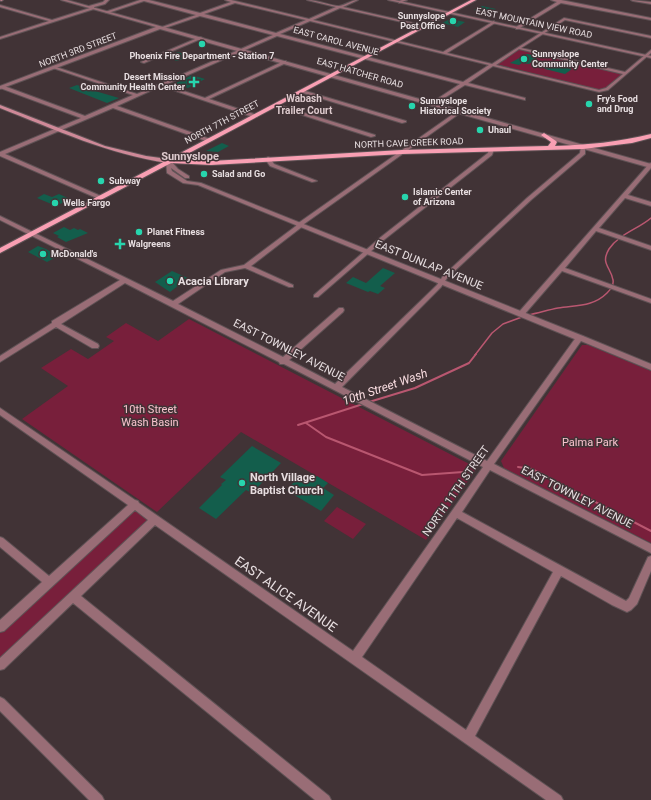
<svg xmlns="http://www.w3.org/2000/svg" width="651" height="800" font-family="Roboto,sans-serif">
<rect width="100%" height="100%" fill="#413336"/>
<g fill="#781f3b">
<polygon points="519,49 620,73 623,74 604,90 598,90 496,64"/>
<polygon points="189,319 477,468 426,540 241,432 157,512 22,419 68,386 41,368 71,349 88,359 114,341 106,337 126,323 158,341"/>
<polygon points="582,345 588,345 651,371 651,543 504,468 501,461"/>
<polygon points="337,507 366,524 353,539 324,521"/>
<polygon points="135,509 149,519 0,659 0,632"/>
</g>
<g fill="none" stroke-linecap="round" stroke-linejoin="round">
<g stroke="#b95770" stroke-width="1.5">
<path d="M528,315c10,-2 20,-5 30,-7 18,-3 35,-1 49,-15 3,-3 7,-8 6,-13 -2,-13 -13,-16 -4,-31 10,-15 29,-20 42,-31"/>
<polyline points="475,355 492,333 503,324 522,317"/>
</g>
<g stroke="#b95770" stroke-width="2">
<polyline points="369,402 415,388 469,363 476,354"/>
<polyline points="306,423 326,437 422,475 463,472"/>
<polyline points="298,425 363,404"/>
<polyline points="518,467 532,469 651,531"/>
</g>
</g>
<g fill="#135e4c">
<polygon points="482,6 496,9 488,13 474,10"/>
<polygon points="450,19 465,22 458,27 442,23"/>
<polygon points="178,52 190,56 177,61 165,57"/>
<polygon points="527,54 539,56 529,64 522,63 519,65 510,63"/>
<polygon points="541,64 552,64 572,69 565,74 545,69"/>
<polygon points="192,75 205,79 188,88 174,84"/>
<polygon points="77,85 95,91 119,98 107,103 69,88"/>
<polygon points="222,143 229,146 218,152 206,151"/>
<polygon points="44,194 52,197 59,194 70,199 56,206 37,198"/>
<polygon points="64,227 70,230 74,228 78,230 80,229 88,233 66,242 57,237 59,236 53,233"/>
<polygon points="38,246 46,249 58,256 47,262 28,252"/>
<polygon points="383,268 395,273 380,286 385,288 378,294 370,291 368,292 346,283 353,277 366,283"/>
<polygon points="172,271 188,278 170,292 155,282"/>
<polygon points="252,446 281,463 252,493 246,490 216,519 199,508 222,485 221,484 226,480 220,477"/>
<polygon points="301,475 312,482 317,476 328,483 323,488 334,495 321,511 286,490"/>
</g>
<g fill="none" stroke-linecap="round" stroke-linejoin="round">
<defs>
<g id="minor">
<polygon points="105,0 109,0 105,4 94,7 94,9 0,39 0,37 49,21 0,7 0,5 52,20 90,8 89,6 103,2"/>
<path d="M140,0h9l51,13 31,-11 -6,-2h6l78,19 27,-12 -29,-7c11,0 24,6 32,6 7,-1 12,-6 19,-6l-15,7 83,19 -2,1 -84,-19 -27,12 130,32 51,-31 1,2 -48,30 45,11 72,-46 87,18v2l-86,-18 -44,28 104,24 26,-22v3l-43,37 -9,2 -106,-26 -25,17 57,15v2l-60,-15 -32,20h-2v-2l29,-19 -183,-48 -112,49 40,13 79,-37h2v2l-77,36 48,16v2h-4l-92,-31 -44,20 93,33v2h-4l-93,-33 -108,46 98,43v2h-4l-99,-43v-4l81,-34 -81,-30v-2h4l81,30 48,-21 -80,-27v-2l84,28 136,-59 -73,-19 -38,13v-2l34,-12 -52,-14 -36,12 -3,-1zM235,3l71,17 -30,13 -72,-19zM310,21l179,44 -26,17 -183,-48zM519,49l104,25 -17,14 -7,2 -103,-25z"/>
<polygon points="402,0 407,0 399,3 399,1"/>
<polygon points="551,0 561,0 651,18 651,20 561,3 518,29 516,29 516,27 557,2"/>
<polygon points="631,0 651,2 651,4 633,1"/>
<polygon points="200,37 203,38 144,63 141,62"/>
<polygon points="302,90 406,121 406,122 402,123 300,92 300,90"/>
<polygon points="276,104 375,135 375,136 371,137 274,106 274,105"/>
<path d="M459,110l4,1 -159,113 -1,2 -52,40 42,19v2h-4l-44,-19 -20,4 -47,32 105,53 56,-49h4l1,2 -1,2 -54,48 46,24 102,-99 6,-9 84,-78 53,-45 1,-7h4v8l-54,46 -84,78 -6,9 -99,100 145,74 90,-125h6l68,28v6l-70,-29 -87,123 157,80v9l-161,-83 -28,42 164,89 3,-3 19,-41 3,-1v15l-14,33 -6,6 -4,2 -15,-7 -51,-29 -86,160 86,60 2,4h-17l-391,-275 -74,71 248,200 2,4h-16l-242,-197 -69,66 -4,1v-12l148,-138 -13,-10 -131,121 -4,1v-12l42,-38 -42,-35v-10l3,1 46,38 79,-71 -128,-90v-7l135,92 3,1 1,2 214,148 130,-184 -199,-103h-4l-1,-2 -154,-79 -64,41 37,20 1,2 -1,2h-6l-36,-21 -56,35v-6l52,-33v-2l68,-41 -120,-60v-4l173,85 48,-31 23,-5 52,-39 1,-2zM457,518l96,54 -87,158 -104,-73z"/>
<polygon points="489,148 494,149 492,155 385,239 318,297 314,297 314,295 381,237 488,153"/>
<polygon points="268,157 270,158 274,164 317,181 312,182 270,166 265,159"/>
<polygon points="651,163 651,168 628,195 651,202 651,206 625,198 599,228 651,246 651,250 596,231 565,268 651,299 651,303 562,271 523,316 519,316 517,314 519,312 649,164"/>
<polygon points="0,697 4,699 102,796 104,800 89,800 0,711"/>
</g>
<g id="tertiary">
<polygon points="61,0 67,0 651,164 651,168 160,29 0,89 0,86 156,27"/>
<polygon points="388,0 395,0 651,56 651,58"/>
<polygon points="166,160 170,160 178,169 189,176 189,178 185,178 171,168 172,171 187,181 201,183 583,336 584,338 580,340 577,340 198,185 183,183 167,173"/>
</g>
<g id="secondary">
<polygon points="0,0 3,0 1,1"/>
<path d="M0,105l105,41 41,10 22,3 3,2 -3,2c-60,-9 -112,-33 -168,-55z"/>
</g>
<path id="primary" d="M471,0h5l-298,159 33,2 191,-11 146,-4 3,-4 -10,-7 3,-2 12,8 1,1 -2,4c32,-1 64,-4 96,-12v4l-19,5 -49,6 -181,5 -191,11 -40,-2 -171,90v-5z"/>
</defs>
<use href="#minor" stroke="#5f5255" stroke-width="2"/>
<use href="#tertiary" stroke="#5f5255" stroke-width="2"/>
<use href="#secondary" stroke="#5f5255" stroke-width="2"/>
<use href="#primary" stroke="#5f5255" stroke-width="2"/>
<use href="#minor" fill="#996d76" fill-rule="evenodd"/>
<use href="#tertiary" fill="#996d76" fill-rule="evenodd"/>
<use href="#secondary" fill="#cf8998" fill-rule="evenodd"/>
<use href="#primary" fill="#f99fb3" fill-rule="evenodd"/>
</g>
<g fill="#27d5ad" stroke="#413336" stroke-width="1.5">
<circle cx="453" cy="21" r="4"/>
<circle cx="202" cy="44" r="4"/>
<circle cx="524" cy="59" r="4"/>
<path d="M192 76h4v4h4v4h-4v4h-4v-4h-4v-4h4z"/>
<circle cx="589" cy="104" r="4"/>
<circle cx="412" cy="106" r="4"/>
<circle cx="480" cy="130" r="4"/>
<circle cx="204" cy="174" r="4"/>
<circle cx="101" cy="181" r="4"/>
<circle cx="405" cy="197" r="4"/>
<circle cx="55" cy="203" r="4"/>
<circle cx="139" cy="232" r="4"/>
<path d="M118 238h4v4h4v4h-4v4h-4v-4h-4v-4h4z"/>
<circle cx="43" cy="254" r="4"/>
<circle cx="170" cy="281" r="4"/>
<circle cx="242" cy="483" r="4"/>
</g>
<g text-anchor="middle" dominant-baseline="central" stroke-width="3" stroke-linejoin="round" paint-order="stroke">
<g font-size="9" font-weight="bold" fill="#e7dee0" stroke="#413336" text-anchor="start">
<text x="445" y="16" text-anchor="end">Sunnyslope<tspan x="445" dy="10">Post Office</tspan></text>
<text x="532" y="54">Sunnyslope<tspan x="532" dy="10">Community Center</tspan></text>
<text x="202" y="56" text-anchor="middle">Phoenix Fire Department - Station 7</text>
<text x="185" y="77" text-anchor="end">Desert Mission<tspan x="185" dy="10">Community Health Center</tspan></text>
<text x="597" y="99">Fry's Food<tspan x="597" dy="10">and Drug</tspan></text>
<text x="420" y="101">Sunnyslope<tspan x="420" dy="10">Historical Society</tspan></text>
<text x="488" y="130">Uhaul</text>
<text x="212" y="174">Salad and Go</text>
<text x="109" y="181">Subway</text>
<text x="413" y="192">Islamic Center<tspan x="413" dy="10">of Arizona</tspan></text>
<text x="63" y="203">Wells Fargo</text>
<text x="147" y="232">Planet Fitness</text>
<text x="128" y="244">Walgreens</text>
<text x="51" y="254">McDonald's</text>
</g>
<g font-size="9" fill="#e7dee0" stroke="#413336">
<text transform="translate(534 23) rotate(12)">EAST MOUNTAIN VIEW ROAD</text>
<text transform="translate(336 41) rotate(15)">EAST CAROL AVENUE</text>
<text transform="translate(78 50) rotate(-21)">NORTH 3RD STREET</text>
<text transform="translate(360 73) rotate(16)">EAST HATCHER ROAD</text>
<text transform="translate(222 122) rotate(-28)">NORTH 7TH STREET</text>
<text transform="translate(409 143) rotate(-2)">NORTH CAVE CREEK ROAD</text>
</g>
<g font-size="10" font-weight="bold" fill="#ddcacd" stroke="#413336">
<text x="304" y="98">Wabash<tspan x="304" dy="12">Trailer Court</tspan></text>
</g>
<g font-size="11" font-weight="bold" fill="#ddcacd" stroke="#413336">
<text x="190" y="156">Sunnyslope</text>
</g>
<g font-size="11" fill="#e7dee0" stroke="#413336">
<text transform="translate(429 265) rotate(22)">EAST DUNLAP AVENUE</text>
<text transform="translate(289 350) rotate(27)">EAST TOWNLEY AVENUE</text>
<text transform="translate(456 491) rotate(-55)">NORTH 11TH STREET</text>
<text transform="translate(577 497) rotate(27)">EAST TOWNLEY AVENUE</text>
</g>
<g font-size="11" font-weight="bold" fill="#e7dee0" stroke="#413336" text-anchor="start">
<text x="178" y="281">Acacia Library</text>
<text x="250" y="477">North Village<tspan x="250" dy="13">Baptist Church</tspan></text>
</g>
<g font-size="11" fill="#f9c3ce" stroke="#413336">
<text x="150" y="409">10th Street<tspan x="150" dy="13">Wash Basin</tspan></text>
<text x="590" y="442">Palma Park</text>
</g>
<g font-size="12" font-style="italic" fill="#f7dbdf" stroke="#413336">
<text transform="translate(385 387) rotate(-19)">10th Street Wash</text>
</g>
<g font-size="13" fill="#e7dee0" stroke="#413336">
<text transform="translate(286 594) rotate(35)">EAST ALICE AVENUE</text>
</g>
</g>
</svg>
